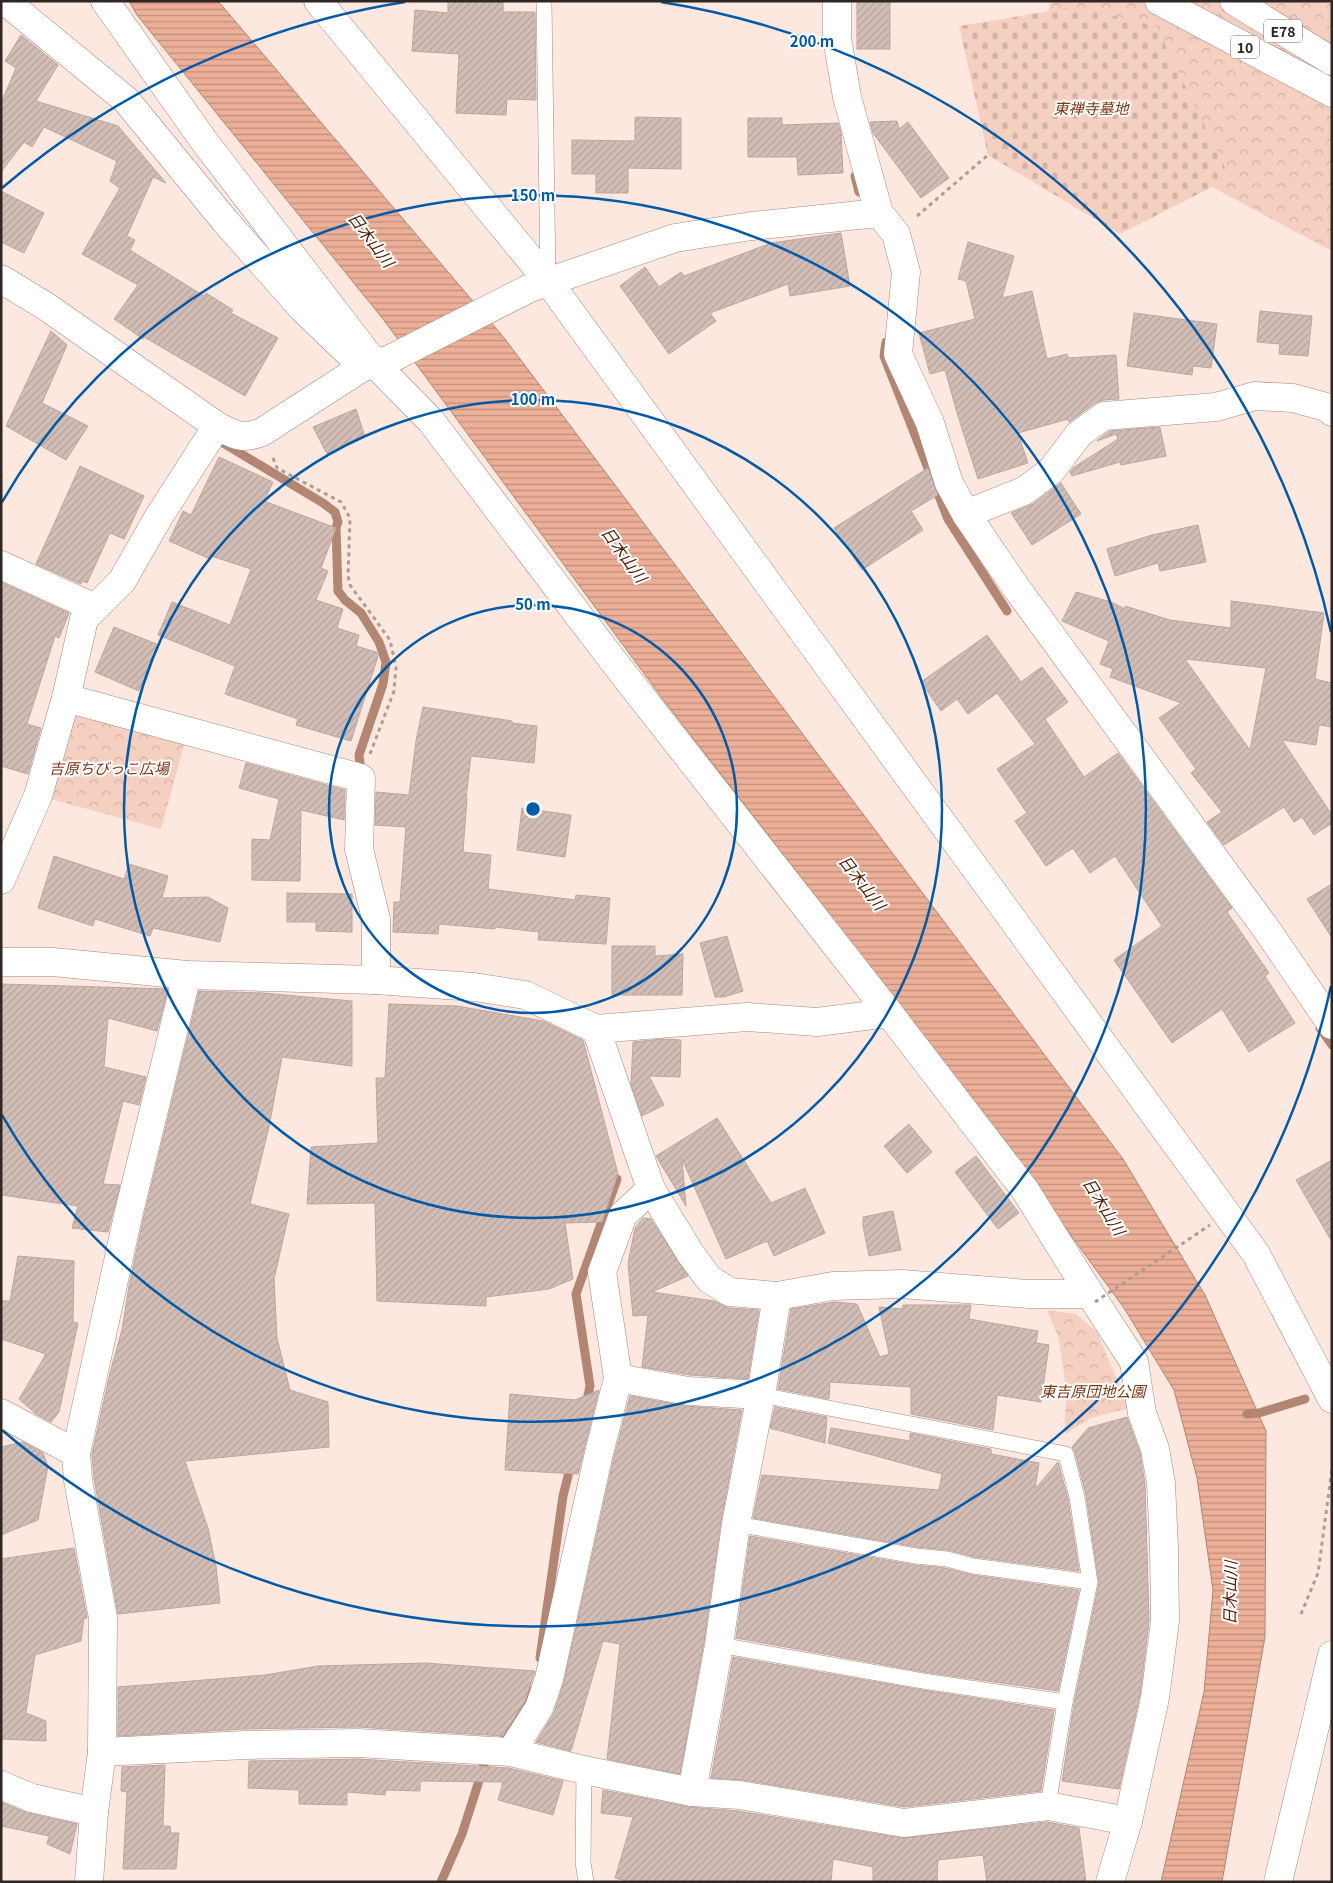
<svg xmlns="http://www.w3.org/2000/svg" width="1333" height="1883" font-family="Georgia,'Noto Sans JP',serif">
<defs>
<pattern id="forest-crowns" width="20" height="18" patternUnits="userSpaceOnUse" patternTransform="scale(1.25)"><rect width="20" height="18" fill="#f5cfc0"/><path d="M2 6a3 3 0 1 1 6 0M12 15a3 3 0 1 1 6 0" fill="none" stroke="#d2b2a5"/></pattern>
<pattern id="cemetery-stones" width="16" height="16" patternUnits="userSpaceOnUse" patternTransform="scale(1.25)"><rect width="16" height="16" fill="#f5cfc0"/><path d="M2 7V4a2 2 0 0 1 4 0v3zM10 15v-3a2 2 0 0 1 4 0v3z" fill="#d2b2a5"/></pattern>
<pattern id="water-rules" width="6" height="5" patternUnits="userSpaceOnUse" patternTransform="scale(1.25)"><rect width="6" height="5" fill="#ecaf97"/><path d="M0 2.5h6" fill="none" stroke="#c08e7b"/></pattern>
<pattern id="building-hatch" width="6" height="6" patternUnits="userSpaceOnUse" patternTransform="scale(1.25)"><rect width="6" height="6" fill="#d2beb6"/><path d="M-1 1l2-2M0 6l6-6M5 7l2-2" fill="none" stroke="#b5a39c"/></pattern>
</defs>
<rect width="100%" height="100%" fill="#fde8e0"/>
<g fill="url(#forest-crowns)">
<polygon points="1050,1 1332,1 1332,251 1036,93"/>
<polygon points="81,711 185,742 161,829 47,798 67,719"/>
<polygon points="1047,1310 1076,1314 1097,1332 1129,1408 1091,1418 1065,1434 1066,1388 1059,1339"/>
</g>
<polygon fill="url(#cemetery-stones)" points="1074,7 1156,26 1230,178 1120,234 988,155 959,26"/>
<polygon fill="url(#water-rules)" stroke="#b38674" points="129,1 218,1 505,339 1123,1159 1205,1295 1266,1431 1265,1637 1222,1882 1161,1882 1204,1692 1213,1590 1197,1478 1174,1390 1124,1308 951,1071 665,702 383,319 137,15"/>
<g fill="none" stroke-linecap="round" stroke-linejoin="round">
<g stroke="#b38674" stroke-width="9">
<polyline points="855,176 859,192"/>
<polyline points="886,342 884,356 948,519 1007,611"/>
<polyline points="223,443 323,503 335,512 338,522 336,527 338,591 345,600 361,613 379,642 386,662 383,684 359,755 361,771"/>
<polyline points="1320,1028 1332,1045"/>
<polyline points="586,1405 590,1386 576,1294 617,1179"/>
<polyline points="1247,1414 1259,1413 1305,1399"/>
<polyline points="540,1658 563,1496 571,1464"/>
<polyline points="504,1735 533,1690"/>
<polyline points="441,1882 462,1834 485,1762"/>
</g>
</g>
<g fill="url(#building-hatch)" stroke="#bba79f" fill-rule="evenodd">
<polygon points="448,1 503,1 503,12 535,12 536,100 507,99 506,115 456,113 459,54 412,51 415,10 448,13"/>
<rect x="857" y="2" width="33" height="47"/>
<polygon points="21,35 58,65 36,101 118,126 166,183 153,177 127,236 135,240 130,250 204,296 206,293 233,310 231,313 278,338 245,396 144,337 143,339 114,319 138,285 82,254 120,188 110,181 117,161 44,127 32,147 24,142 1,172 1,103 16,68 5,61"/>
<polygon points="635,117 681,118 681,169 628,168 628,193 596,193 596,174 572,174 572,140 635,141"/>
<polygon points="748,118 782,118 782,125 838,123 841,133 843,173 798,175 797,157 748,157"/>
<polygon points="897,121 899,129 908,122 949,178 921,198 873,133 870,122"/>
<polygon points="1,191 44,213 24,253 1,242"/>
<polygon points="841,233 850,286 790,296 788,284 710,313 716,321 669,354 620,286 645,267 659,287 681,272 684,276 771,243"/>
<polygon points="968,242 1014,256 1002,298 1032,291 1047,359 1067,354 1068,358 1116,355 1119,399 1103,400 1095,403 1069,422 1068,419 1018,433 1028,463 978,479 958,416 945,370 930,374 919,333 975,319 966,281 958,279"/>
<polygon points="1260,311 1312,316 1308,356 1279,354 1280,344 1257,342"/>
<polygon points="1134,313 1217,324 1211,368 1193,366 1192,375 1127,366"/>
<polygon points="51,331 67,345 42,403 88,426 66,460 6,426"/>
<polygon points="356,409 365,437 327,454 313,427"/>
<polygon points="1160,427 1166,456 1121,465 1120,462 1072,476 1070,472 1073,468 1118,439 1116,434 1097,441 1110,431"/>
<polygon points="219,457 273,482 264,501 336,528 321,568 328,571 316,600 343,609 337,628 359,635 356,646 379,653 351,741 296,725 298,719 225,694 235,666 158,635 172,602 230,625 251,569 211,556 210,559 169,541 183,511 191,515"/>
<polygon points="80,466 144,496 124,539 110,533 87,583 82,581 81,584 36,564"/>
<polygon points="928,468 938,495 911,511 923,530 862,570 834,528"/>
<polygon points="1061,483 1081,514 1032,545 1011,513 1033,504"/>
<polygon points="1198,525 1206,562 1160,571 1158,563 1115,576 1107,549 1152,535"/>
<polygon points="1,582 69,613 59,638 55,636 27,724 41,728 28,774 1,766"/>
<path d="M1076,592l35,10 14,7v-3l45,14 61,8v-27l93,12 -9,66 17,4v44l-13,-2 -3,20 -34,-5 50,75v8l-18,12 -12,-18 -8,5 -10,-15 -60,38 -17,-23 15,-10 -31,-39 5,-4 -37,-51 22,-15 -71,-26 3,-8 -13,-5 9,-23 -47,-20zM1185,659l81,9 -16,82 -46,-64z"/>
<polygon points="114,627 159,645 139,691 95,672"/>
<polygon points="987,635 1021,682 1042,667 1068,702 1045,719 1084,777 1118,753 1232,908 1227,912 1269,973 1265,976 1295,1023 1249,1052 1222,1009 1172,1043 1114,960 1162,926 1115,856 1090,873 1073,848 1046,866 1015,821 1027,813 997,769 1035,744 997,693 968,714 957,699 941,711 921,682"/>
<polygon points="423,707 512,721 512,723 537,726 534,763 471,756 466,798 467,798 463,852 491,855 488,889 575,900 576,895 610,898 606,944 538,940 539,932 495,927 495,929 439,924 438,934 393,932 394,902 400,902 406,827 375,825 376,792 409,795 416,741"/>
<polygon points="246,763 345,790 344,820 301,810 300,881 252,880 252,839 270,840 279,799 239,788"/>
<polygon points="522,808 571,815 565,857 517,850"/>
<polygon points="54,856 124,879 129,864 168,876 162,898 208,897 228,908 220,942 153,928 150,936 95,919 93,926 38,908"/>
<polygon points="1332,884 1332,938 1307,899"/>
<polygon points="287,893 352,894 352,932 316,931 316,922 287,922"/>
<polygon points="727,936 743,991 724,997 715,997 700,943"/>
<polygon points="612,946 655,946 655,956 683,954 682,995 612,995"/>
<polygon points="1,984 168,989 157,1031 108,1018 104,1067 146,1077 139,1105 123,1101 103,1184 120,1185 108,1232 72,1228 78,1206 1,1195"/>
<polygon points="199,991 263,993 352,1001 352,1066 282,1057 269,1127 250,1204 289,1214 274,1279 277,1338 290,1390 328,1402 329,1447 185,1461 208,1528 216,1566 220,1603 118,1614 94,1478 92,1454 110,1373 122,1330 129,1286 143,1220"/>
<polygon points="389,1004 457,1006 543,1021 583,1040 618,1174 602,1222 565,1223 573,1279 549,1289 486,1297 486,1306 377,1301 375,1203 307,1204 311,1147 378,1143 376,1078 385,1078"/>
<polygon points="663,1039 681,1040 680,1077 649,1076 664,1105 642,1116 631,1084 633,1042"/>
<polygon points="717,1118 771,1203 805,1188 825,1233 774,1256 767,1241 726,1259 682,1159 686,1206 656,1156"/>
<polygon points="909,1124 932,1152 907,1173 884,1146"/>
<polygon points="976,1156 1019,1213 998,1229 955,1172"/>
<polygon points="1332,1160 1332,1242 1296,1180"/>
<polygon points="893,1211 901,1250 869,1256 863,1226 863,1217"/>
<polygon points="643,1218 651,1219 688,1276 652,1292 714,1301 729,1308 759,1310 748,1379 690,1375 642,1367 648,1315 633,1316 628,1264 635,1228"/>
<polygon points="18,1256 74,1261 73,1322 78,1323 59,1412 51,1422 36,1414 19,1399 46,1354 1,1339 1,1301 10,1301"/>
<polygon points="835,1302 857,1304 880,1357 889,1354 879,1307 903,1309 903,1305 971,1305 969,1319 1038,1331 1036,1343 1049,1345 1041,1402 997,1395 993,1430 911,1414 911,1387 830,1382 829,1399 778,1389 791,1309"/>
<polygon points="599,1390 578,1474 505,1470 510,1394 575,1400"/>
<polygon points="630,1396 685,1406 742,1410 721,1521 704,1642 680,1774 607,1759 620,1644 603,1641 571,1751 536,1742 554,1713 564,1682 614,1457"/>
<polygon points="775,1407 827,1417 825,1443 770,1428"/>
<polygon points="1127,1417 1140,1453 1145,1485 1149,1620 1140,1695 1119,1789 1062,1781 1074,1704 1099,1583 1086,1495 1075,1452 1072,1447 1088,1428"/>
<polygon points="831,1428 910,1441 910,1433 991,1449 991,1454 1039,1463 1035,1489 1058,1462 1068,1499 1079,1571 975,1557 948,1550 917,1547 753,1518 762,1475 939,1490 942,1474 828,1443"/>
<polygon points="23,1442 43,1453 48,1466 38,1520 1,1535 1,1447"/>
<polygon points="750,1536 914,1565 945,1568 972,1575 1079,1590 1058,1691 924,1672 736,1638"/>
<polygon points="74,1548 87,1618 84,1618 81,1641 35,1655 26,1713 46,1721 46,1741 1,1739 1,1559"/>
<polygon points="733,1657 922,1690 1054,1710 1041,1791 904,1807 743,1780 711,1778"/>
<polygon points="425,1663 535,1671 525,1701 503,1736 358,1727 245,1729 118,1736 118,1687 265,1675 318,1666"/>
<polygon points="358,1759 509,1768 563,1781 553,1815 498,1800 503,1782 420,1781 420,1791 386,1790 385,1795 347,1792 347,1805 299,1804 299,1790 248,1788 249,1761"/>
<polygon points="165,1765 163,1826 170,1826 171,1833 179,1833 176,1869 123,1869 127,1792 121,1791 122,1767"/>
<polygon points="603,1790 689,1807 738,1811 902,1838 1047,1822 1079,1828 1086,1882 987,1882 983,1855 938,1860 937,1882 873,1882 873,1867 833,1859 831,1882 630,1882 615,1878 633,1817 601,1813"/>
<polygon points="1,1802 28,1813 77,1824 70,1854 47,1844 49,1836 1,1826"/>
</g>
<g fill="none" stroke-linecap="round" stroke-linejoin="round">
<defs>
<g id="service">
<polyline points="544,1 548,280"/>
<polyline points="761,1395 1066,1454 1077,1497 1090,1582 1065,1702 1048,1806"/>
<polyline points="736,1524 916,1556 947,1559 973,1566 1090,1582"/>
<polyline points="719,1645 923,1681 1065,1702"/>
<polyline points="584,1770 583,1862 586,1882"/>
</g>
<g id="minor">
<polyline points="5,1 126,100 225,221 302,308 353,357"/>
<polyline points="105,1 204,141 375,364 431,421 614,662 889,1013 1025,1190 1090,1294 1134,1362 1142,1413 1155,1449 1161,1483 1164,1548 1165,1621 1155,1698 1128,1821 1110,1882"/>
<polyline points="318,1 548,281 1256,1254 1332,1399"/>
<polyline points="837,1 837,38 847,97 879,213 896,234 906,272 898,354 930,423 949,483 966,514 1015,586 1267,930 1332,1025"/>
<path d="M1,279l46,28 170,119c18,9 25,14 45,6l101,-65 20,-6"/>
<polyline points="533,287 675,238 752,226 879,213"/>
<polyline points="966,514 1024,491 1051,471 1079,434 1104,416 1216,407 1255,396 1293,398 1326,407 1332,412"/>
<polyline points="1,565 95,608"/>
<polyline points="66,698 361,778 359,849 376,919 376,980"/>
<polyline points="1,880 38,796 66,698 84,619 122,581 158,518 217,426"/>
<polyline points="1,962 53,962 187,975 376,980 474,987 525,995 596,1029 747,1017 817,1022 889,1013"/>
<polyline points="596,1029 651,1189 690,1253 709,1279 730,1292 777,1296 833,1286 902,1284 1029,1294 1090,1294"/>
<polyline points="618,1378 688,1391 761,1395"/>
<polyline points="1,1413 76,1453"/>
<polyline points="102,1752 246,1745 358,1743 511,1752 584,1770 692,1792 740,1795 904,1823 1048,1806 1128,1821"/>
<polyline points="511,1752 539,1708 549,1679 599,1453 618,1378 602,1272 623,1215 651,1189"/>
<polyline points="1,1785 32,1798 94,1812"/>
<polyline points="692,1792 719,1645 736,1524 761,1395 777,1296"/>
<polyline points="89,1882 94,1812 102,1752 103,1618 78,1480 76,1453 128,1216 187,975"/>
<polyline points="1278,1882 1332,1655"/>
</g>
<polyline id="tertiary" points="390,359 530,288"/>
<g id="motorway">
<polyline points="1159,1 1332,93"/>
<polyline points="1234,1 1332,61"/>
</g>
</defs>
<use href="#service" stroke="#9e8b84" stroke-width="16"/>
<use href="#minor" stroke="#9e8b84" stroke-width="29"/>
<use href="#tertiary" stroke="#9e8b84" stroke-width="29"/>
<use href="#motorway" stroke="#9e8b84" stroke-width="29"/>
<g stroke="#ad9d97" stroke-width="3" stroke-dasharray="4 4" stroke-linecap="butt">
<polyline points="917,216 988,155"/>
<polyline points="273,458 277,468 341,502 350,518 348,576 350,585 390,640 396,667 394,691 370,754"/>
<polyline points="1301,1614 1318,1573 1332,1469"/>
</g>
<use href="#service" stroke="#fff" stroke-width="15"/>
<use href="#minor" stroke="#fff" stroke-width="28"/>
<use href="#tertiary" stroke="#fff" stroke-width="28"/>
<use href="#motorway" stroke="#fff" stroke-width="28"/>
<polyline stroke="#ad9d97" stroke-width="3" stroke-dasharray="4 4" stroke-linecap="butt" points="1095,1302 1210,1225"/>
</g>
<g fill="none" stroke="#005aa8" stroke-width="2.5">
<circle cx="533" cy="809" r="204"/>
<circle cx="533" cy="809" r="409"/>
<path d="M2 502A613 613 0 1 1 2 1115"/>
<path d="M1331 986A817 817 0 0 1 2 1430M2 188A817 817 0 0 1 405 2M661 2A817 817 0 0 1 1331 632"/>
</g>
<g text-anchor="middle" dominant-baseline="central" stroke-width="4" stroke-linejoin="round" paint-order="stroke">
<g fill="#fff" stroke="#6d6866" stroke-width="1">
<rect x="1264" y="19.5" width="38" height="23" rx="4"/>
<rect x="1231" y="35.5" width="28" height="23" rx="4"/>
</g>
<g font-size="14" font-weight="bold" fill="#2e2724">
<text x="1283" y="31">E78</text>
<text x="1245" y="47">10</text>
</g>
<g font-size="15" font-style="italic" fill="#7b3413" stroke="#fff">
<text x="1091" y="107">東禅寺墓地</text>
<text x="109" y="767">吉原ちびっこ広場</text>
<text x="1093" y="1390">東吉原団地公園</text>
</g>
<g font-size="16" font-style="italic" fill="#501b02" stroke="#fff">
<text transform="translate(372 239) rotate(53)">日木山川</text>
<text transform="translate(625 554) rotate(54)">日木山川</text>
<text transform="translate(863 882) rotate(52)">日木山川</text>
<text transform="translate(1105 1206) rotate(58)">日木山川</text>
<text transform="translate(1229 1593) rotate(-89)">日木山川</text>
</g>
</g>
<circle cx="533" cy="809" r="8" fill="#005aa8" stroke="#fff" stroke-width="2.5"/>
<g font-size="15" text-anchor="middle" font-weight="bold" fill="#005aa8" stroke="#fff" stroke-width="4" stroke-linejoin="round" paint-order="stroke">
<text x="812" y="47">200 m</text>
<text x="533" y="201">150 m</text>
<text x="533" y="405">100 m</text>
<text x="533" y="610">50 m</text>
</g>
<rect width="1333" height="1883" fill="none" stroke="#2e2724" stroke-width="5"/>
</svg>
